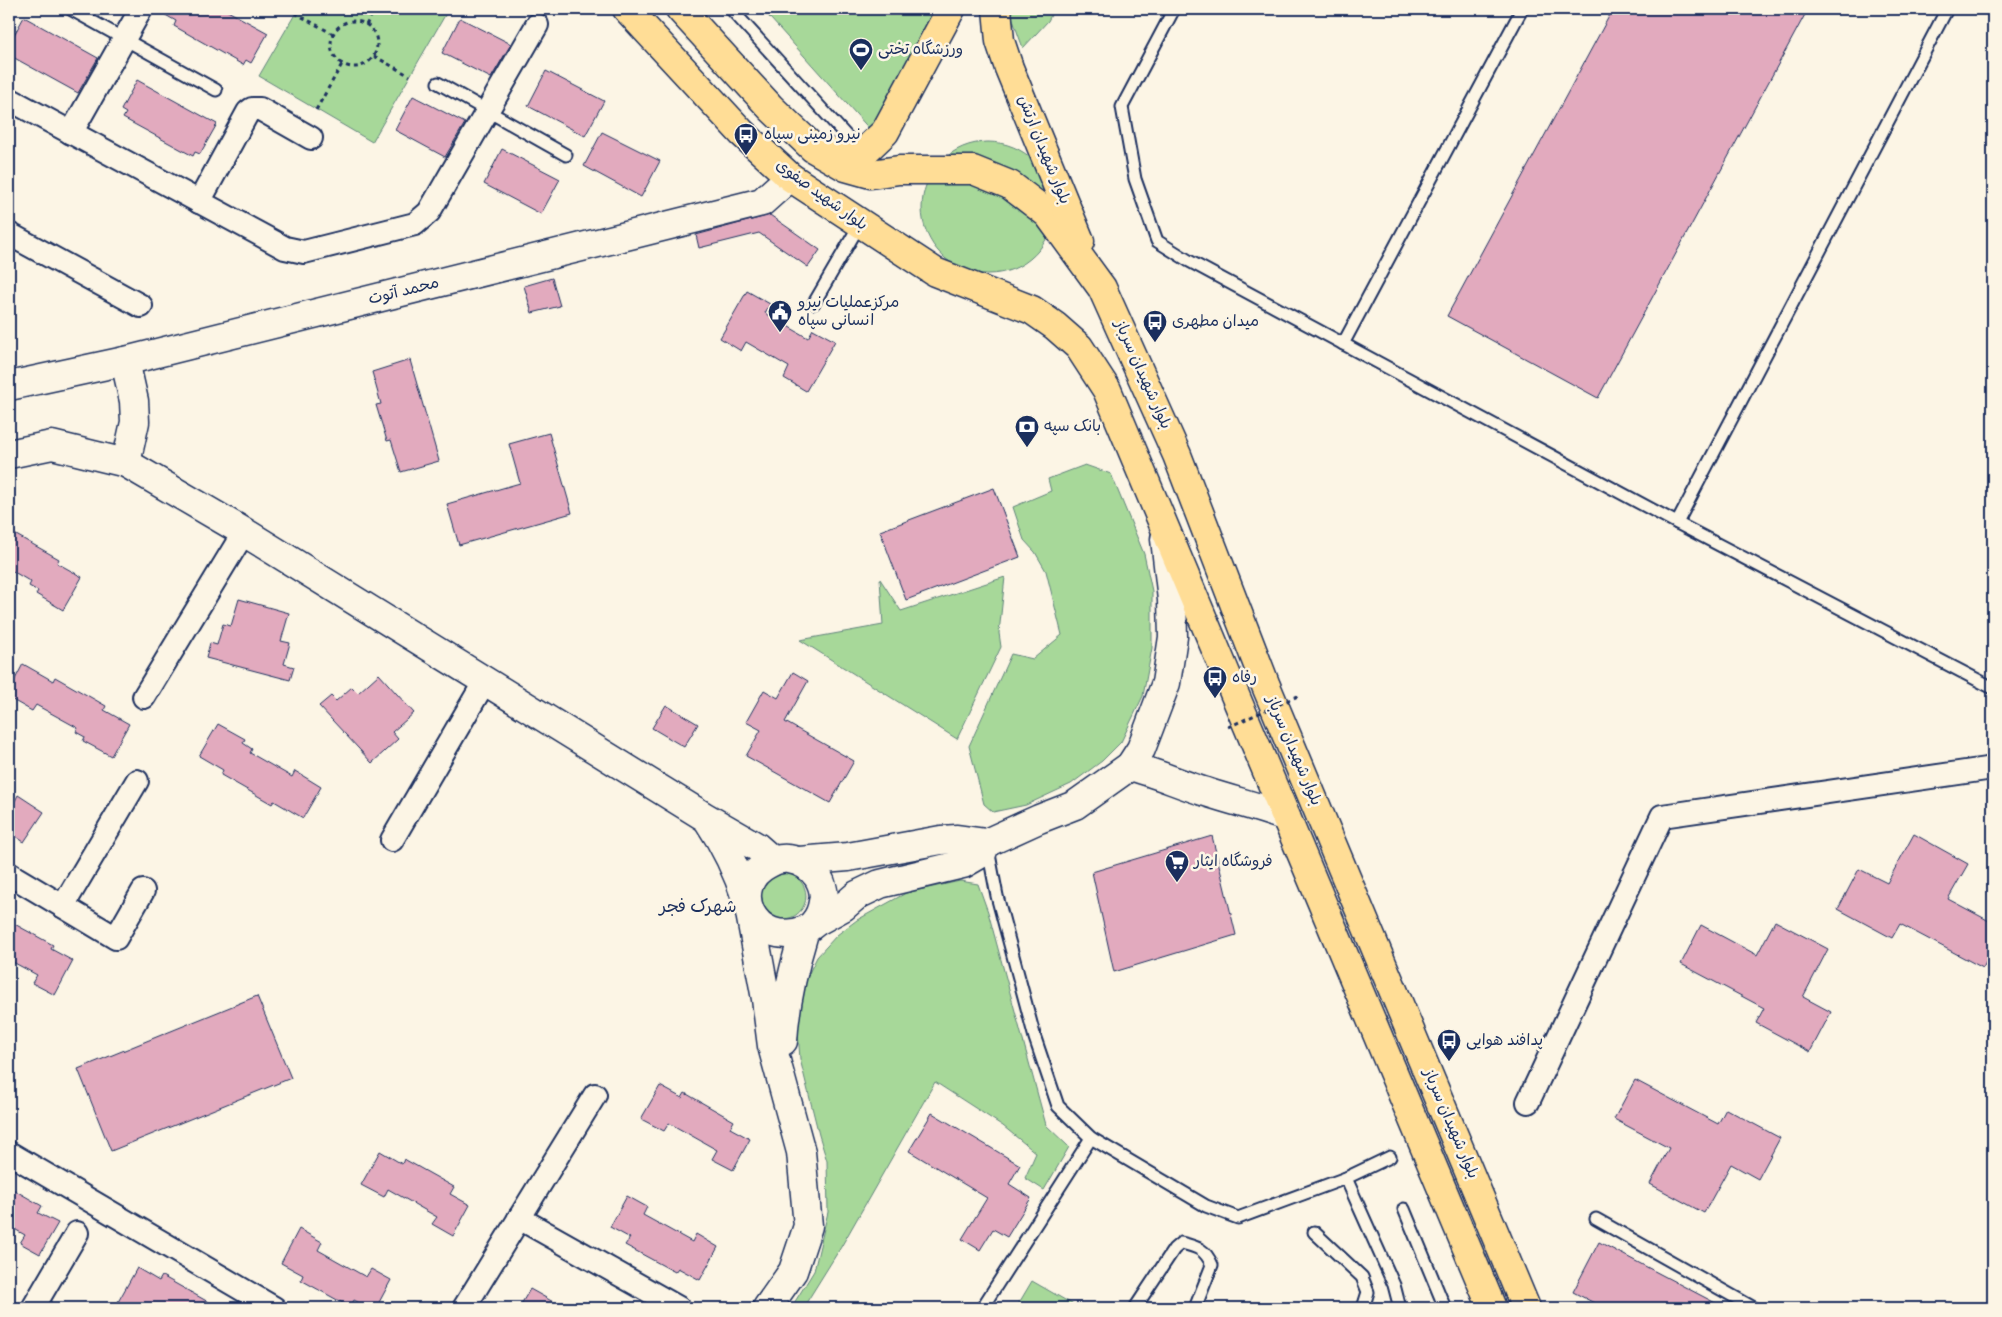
<svg xmlns="http://www.w3.org/2000/svg" width="2002" height="1317" font-family="Dekko,'Playpen Sans Arabic',sans-serif">
<rect width="100%" height="100%" fill="#fcf5e5"/>
<filter id="ink" filterUnits="userSpaceOnUse"><feTurbulence type="fractalNoise" baseFrequency=".02" numOctaves="2"/><feDisplacementMap in="SourceGraphic" scale="10" xChannelSelector="R" yChannelSelector="G"/><feConvolveMatrix kernelMatrix="1 2 1 2 8 2 1 2 1" color-interpolation-filters="sRGB"/></filter>
<g filter="url(#ink)">
<g fill="#a7d899" stroke="#61847c">
<polygon points="298,9 445,9 448,10 372,142 259,76"/>
<polygon points="762,9 938,9 873,133"/>
<polygon points="1009,9 1054,9 1048,21 1023,48"/>
<circle cx="988" cy="208" r="66"/>
<polygon points="1085,465 1111,474 1144,554 1152,591 1152,648 1143,696 1121,742 1102,761 1071,784 1026,805 993,812 984,804 969,746 1011,654 1033,659 1062,635 1046,571 1035,552 1024,540 1013,507 1051,491 1048,479"/>
<polygon points="1005,577 999,633 1001,647 957,739 800,640 883,625 880,579 901,611"/>
<circle cx="783" cy="896" r="23"/>
<polygon points="960,881 978,884 988,912 1046,1125 1069,1147 1044,1190 1025,1178 1036,1153 1003,1126 935,1082 841,1247 803,1308 791,1308 814,1271 828,1212 827,1161 819,1135 800,1059 797,1018 807,977 817,957 837,935 857,920 906,893"/>
<polygon points="1032,1281 1079,1308 1016,1308"/>
</g>
<g fill="#e2aabe" stroke="#1b2f5e">
<polygon points="155,9 224,9 268,33 251,63 246,60 243,65 174,26 176,21"/>
<polygon points="1613,9 1808,9 1598,398 1447,316"/>
<polygon points="24,17 98,58 78,93 9,55 9,44"/>
<polygon points="460,18 511,44 491,78 442,53"/>
<polygon points="546,71 604,101 585,136 528,106"/>
<polygon points="137,80 217,124 200,154 195,152 193,156 123,118 126,113 121,110"/>
<polygon points="413,96 465,123 445,157 395,130"/>
<polygon points="602,132 660,161 641,197 584,166"/>
<polygon points="502,149 560,179 541,214 484,184"/>
<polygon points="770,215 820,250 808,267 759,233 699,248 696,235"/>
<polygon points="552,278 560,306 532,313 524,286"/>
<polygon points="747,291 770,304 765,313 808,338 813,329 835,341 806,391 784,378 789,367 746,342 741,351 720,338"/>
<polygon points="410,360 439,461 401,472 391,440 387,441 376,405 381,404 372,372"/>
<polygon points="549,433 572,513 459,545 447,504 520,483 509,444"/>
<polygon points="994,488 1020,557 906,600 880,531"/>
<polygon points="9,531 59,559 57,563 82,577 63,610 36,594 38,591 29,586 31,582 9,569"/>
<polygon points="239,599 289,613 281,641 290,643 284,664 294,667 290,680 206,658 210,643 217,645 223,624 231,626"/>
<polygon points="23,664 53,681 55,677 106,706 104,710 129,724 111,756 83,741 85,737 76,732 78,728 36,705 32,711 9,698 9,691"/>
<polygon points="793,672 808,681 785,722 854,761 830,803 746,756 761,730 746,722 764,690 778,698"/>
<polygon points="379,674 414,713 392,732 398,739 372,763 319,706 331,696 336,701 352,687 358,693"/>
<polygon points="666,705 698,724 684,747 652,728"/>
<polygon points="218,724 245,739 243,743 252,749 250,753 292,777 295,771 321,787 303,818 274,801 272,804 221,775 223,770 199,756"/>
<polygon points="18,795 44,812 24,842 9,832 9,797 15,801"/>
<polygon points="1914,834 1968,864 1948,899 1993,923 1993,949 1983,968 1900,924 1892,938 1838,909 1859,869 1887,883"/>
<polygon points="1212,836 1236,935 1114,972 1092,872"/>
<polygon points="9,921 53,945 51,949 73,961 55,995 32,983 37,975 9,960"/>
<polygon points="1775,921 1828,949 1803,997 1831,1012 1810,1052 1756,1023 1764,1008 1681,964 1701,925 1757,955"/>
<polygon points="257,996 291,1078 111,1151 78,1069"/>
<polygon points="1635,1080 1718,1124 1726,1109 1780,1138 1758,1179 1731,1164 1704,1213 1650,1184 1669,1148 1614,1119"/>
<polygon points="660,1086 682,1098 685,1093 734,1121 730,1128 750,1139 733,1170 712,1159 717,1150 669,1123 664,1131 641,1119"/>
<polygon points="932,1113 1020,1165 1009,1184 1031,1198 1007,1237 993,1229 980,1250 962,1239 987,1198 909,1151"/>
<polygon points="380,1151 402,1164 404,1159 454,1187 450,1194 470,1205 453,1236 432,1224 437,1217 388,1189 384,1197 361,1185"/>
<polygon points="9,1187 42,1206 38,1213 58,1223 40,1254 20,1243 25,1235 9,1226"/>
<polygon points="627,1196 647,1207 643,1215 692,1242 696,1234 718,1247 700,1280 678,1268 675,1272 625,1245 630,1238 610,1227"/>
<polygon points="299,1229 322,1242 318,1250 366,1277 371,1269 391,1280 376,1308 369,1308 354,1300 350,1307 301,1280 303,1275 281,1263"/>
<polygon points="1599,1242 1725,1308 1604,1308 1573,1292"/>
<polygon points="137,1268 159,1281 162,1276 219,1308 130,1308 118,1302"/>
<polygon points="530,1289 564,1308 519,1308"/>
</g>
<g fill="none" stroke-linecap="round" stroke-linejoin="round">
<defs>
<g id="lane">
<polyline points="731,9 859,150"/>
<polyline points="1174,9 1122,107 1135,179 1157,241 1189,261 1677,523 1993,688"/>
<polyline points="72,10 216,90"/>
<polyline points="438,83 566,155"/>
<polyline points="814,303 860,224"/>
<polyline points="1343,344 1522,9"/>
<polyline points="1677,523 1947,9"/>
<polyline points="988,849 997,896 1035,1038 1058,1106 1091,1138 1206,1206 1238,1218 1346,1178 1390,1157"/>
<polyline points="1346,1178 1394,1285 1400,1308"/>
<polyline points="1404,1209 1445,1308"/>
<polyline points="1596,1219 1754,1308"/>
<polyline points="1314,1232 1362,1277 1368,1292 1363,1308"/>
<polyline points="982,1308 1091,1138"/>
<path d="M1135,1308l39,-59 7,-6c17,4 24,6 31,22l-17,43"/>
</g>
<g id="street">
<polyline points="9,99 285,248 304,252 415,224 429,212 537,25"/>
<polyline points="71,133 141,9"/>
<polyline points="199,202 248,112 252,109 260,109 311,138"/>
<polyline points="9,234 141,306"/>
<polyline points="144,697 244,532"/>
<polyline points="392,840 485,681"/>
<polyline points="9,874 116,938 143,891"/>
<polyline points="63,906 137,781"/>
<polyline points="1528,1102 1662,816 1993,768"/>
<polyline points="9,1153 274,1308"/>
<polyline points="519,1218 679,1308"/>
<polyline points="33,1308 77,1233"/>
<polyline points="464,1308 595,1095"/>
</g>
<g id="secondary">
<polyline points="125,361 134,401 135,422 126,463"/>
<polyline points="9,386 125,361 762,202 790,177"/>
<polyline points="9,454 52,445 126,463 244,532 705,817 757,847 773,861"/>
<path d="M1130,766c26,7 50,18 76,26 27,9 54,15 80,25"/>
<path d="M708,820c18,27 29,50 39,81"/>
<polyline points="799,861 848,857 941,840 957,839 986,843 1039,819 1075,805 1130,766 1141,749 1166,683 1173,637 1172,600 1165,539"/>
<polyline points="750,913 766,999 772,1046 801,1152 808,1226 793,1271 767,1308"/>
<polyline points="814,923 843,907 857,895 880,884 963,864 982,853 986,843"/>
<path d="M783,1041c2,-37 10,-72 21,-108 2,-5 7,-6 10,-10 5,-6 8,-14 9,-21 2,-8 -1,-18 -5,-25 -7,-10 -17,-16 -29,-18 -7,-1 -15,1 -21,5 -43,22 -15,86 37,66"/>
</g>
<g id="primary">
<polyline points="627,9 742,133 790,177 935,272 1032,310 1055,326 1079,347 1107,390 1492,1308"/>
<polyline points="680,9 771,108 813,148 846,167 871,174 899,170 973,170 1010,185 1048,214 1102,288 1177,455 1266,686 1526,1308"/>
<polyline points="997,9 1000,41 1009,68 1080,241"/>
<polyline points="825,151 845,156 867,149 885,132 951,9"/>
</g>
</defs>
<use href="#lane" stroke="#1b2f5e" stroke-width="15"/>
<use href="#street" stroke="#1b2f5e" stroke-width="26"/>
<use href="#secondary" stroke="#1b2f5e" stroke-width="31"/>
<use href="#primary" stroke="#1b2f5e" stroke-width="31"/>
<g stroke="#1b2f5e" stroke-width="3" stroke-dasharray="4 4" stroke-linecap="butt">
<polyline points="295,13 333,34"/>
<circle cx="354" cy="44" r="23"/>
<polyline points="366,25 375,9"/>
<polyline points="374,56 410,76"/>
<polyline points="316,110 342,64"/>
</g>
<use href="#lane" stroke="#fcf5e5" stroke-width="11"/>
<use href="#street" stroke="#fcf5e5" stroke-width="22"/>
<use href="#secondary" stroke="#fcf5e5" stroke-width="28"/>
<use href="#primary" stroke="#ffdd96" stroke-width="28"/>
<polyline stroke="#1b2f5e" stroke-width="3" stroke-dasharray="4 4" stroke-linecap="butt" points="1228,727 1298,696"/>
</g>
</g>
<defs>
<symbol id="stadium-pin" viewBox="-11 -11 22 30"><path d="M0 17L-7.5 6A9.5 9.5 0 1 1 7.5 6Z" fill="#1b2f5e" stroke="#fcf5e5"/><path d="M0-5a6.5 5 0 1 0 0 10a6.5 5 0 1 0 0-10ZM-3.5-1.8h7v3.6h-7Z" fill="#fff"/></symbol>
<symbol id="bus-pin" viewBox="-11 -11 22 30"><path d="M0 17L-7.5 6A9.5 9.5 0 1 1 7.5 6Z" fill="#1b2f5e" stroke="#fcf5e5"/><path d="M-5-6H5V4H4V6H2V4H-2V6H-4V4H-5ZM-3.5-4V0h7V-4ZM-3.5 1.2v1.5H-2V1.2ZM2 1.2v1.5H3.5V1.2Z" fill="#fff"/></symbol>
<symbol id="civic-pin" viewBox="-11 -11 22 30"><path d="M0 17L-7.5 6A9.5 9.5 0 1 1 7.5 6Z" fill="#1b2f5e" stroke="#fcf5e5"/><path d="M-.6-6.5H3V-4.5H.6V-3L4-1V1h2V6H-6V1h2V-1L-.6-3ZM-1.2 2.5V6h2.4V2.5Z" fill="#fff"/></symbol>
<symbol id="bank-pin" viewBox="-11 -11 22 30"><path d="M0 17L-7.5 6A9.5 9.5 0 1 1 7.5 6Z" fill="#1b2f5e" stroke="#fcf5e5"/><path d="M-6-4H6V4H-6ZM0-2.3a2.3 2.3 0 1 0 0 4.6a2.3 2.3 0 1 0 0-4.6Z" fill="#fff"/></symbol>
<symbol id="supermarket-pin" viewBox="-11 -11 22 30"><path d="M0 17L-7.5 6A9.5 9.5 0 1 1 7.5 6Z" fill="#1b2f5e" stroke="#fcf5e5"/><path d="M-6-5.5h2.5l.6 2H6L4.5 2H-2.5L-4.4-4H-6ZM-1.5 3.2a1.3 1.3 0 1 0 .1 0ZM3 3.2a1.3 1.3 0 1 0 .1 0Z" fill="#fff"/></symbol>
</defs>
<g fill-rule="evenodd">
<use href="#stadium-pin" x="847" y="36" width="28" height="38"/>
<use href="#bus-pin" x="732" y="121" width="28" height="38"/>
<use href="#civic-pin" x="766" y="298" width="28" height="38"/>
<use href="#bus-pin" x="1141" y="308" width="28" height="38"/>
<use href="#bank-pin" x="1013" y="413" width="28" height="38"/>
<use href="#bus-pin" x="1201" y="664" width="28" height="38"/>
<use href="#supermarket-pin" x="1163" y="848" width="28" height="38"/>
<use href="#bus-pin" x="1435" y="1027" width="28" height="38"/>
</g>
<g text-anchor="middle" dominant-baseline="central" stroke-width="5" stroke-linejoin="round" paint-order="stroke">
<g font-size="16" fill="#1b2f5e" stroke="#fcf5e5" text-anchor="start">
<text x="878" y="50">ورزشگاه تختی</text>
<text x="764" y="135">نیرو زمینی سپاه</text>
<text x="798" y="303">مرکزعملیات نیرو<tspan x="798" dy="18">انسانی سپاه</tspan></text>
<text x="1172" y="322">میدان مطهری</text>
<text x="1044" y="427">بانک سپه</text>
<text x="1232" y="678">رفاه</text>
<text x="1194" y="862">فروشگاه ایثار</text>
<text x="1466" y="1041">پدافند هوایی</text>
</g>
<g font-size="16" fill="#1b2f5e" stroke="#fcf5e5">
<text transform="translate(1043 150) rotate(68)">بلوار شهیدان ارتش</text>
<text transform="translate(821 196) rotate(36)">بلوار شهید صفوی</text>
<text transform="translate(404 292) rotate(-14)">محمد آتوت</text>
<text transform="translate(1142 375) rotate(66)">بلوار شهیدان سرباز</text>
<text transform="translate(1293 751) rotate(67)">بلوار شهیدان سرباز</text>
<text transform="translate(1450 1124) rotate(67)">بلوار شهیدان سرباز</text>
</g>
<g font-size="18" fill="#1b2f5e" stroke="#fcf5e5">
<text x="698" y="908">شهرک فجر</text>
</g>
</g>
<rect width="2002" height="1317" fill="none" stroke="#fcf5e5" stroke-width="30"/>
<rect x="15" y="15" width="1972" height="1287" fill="none" stroke="#1b2f5e" stroke-width="2" filter="url(#ink)"/>
</svg>
